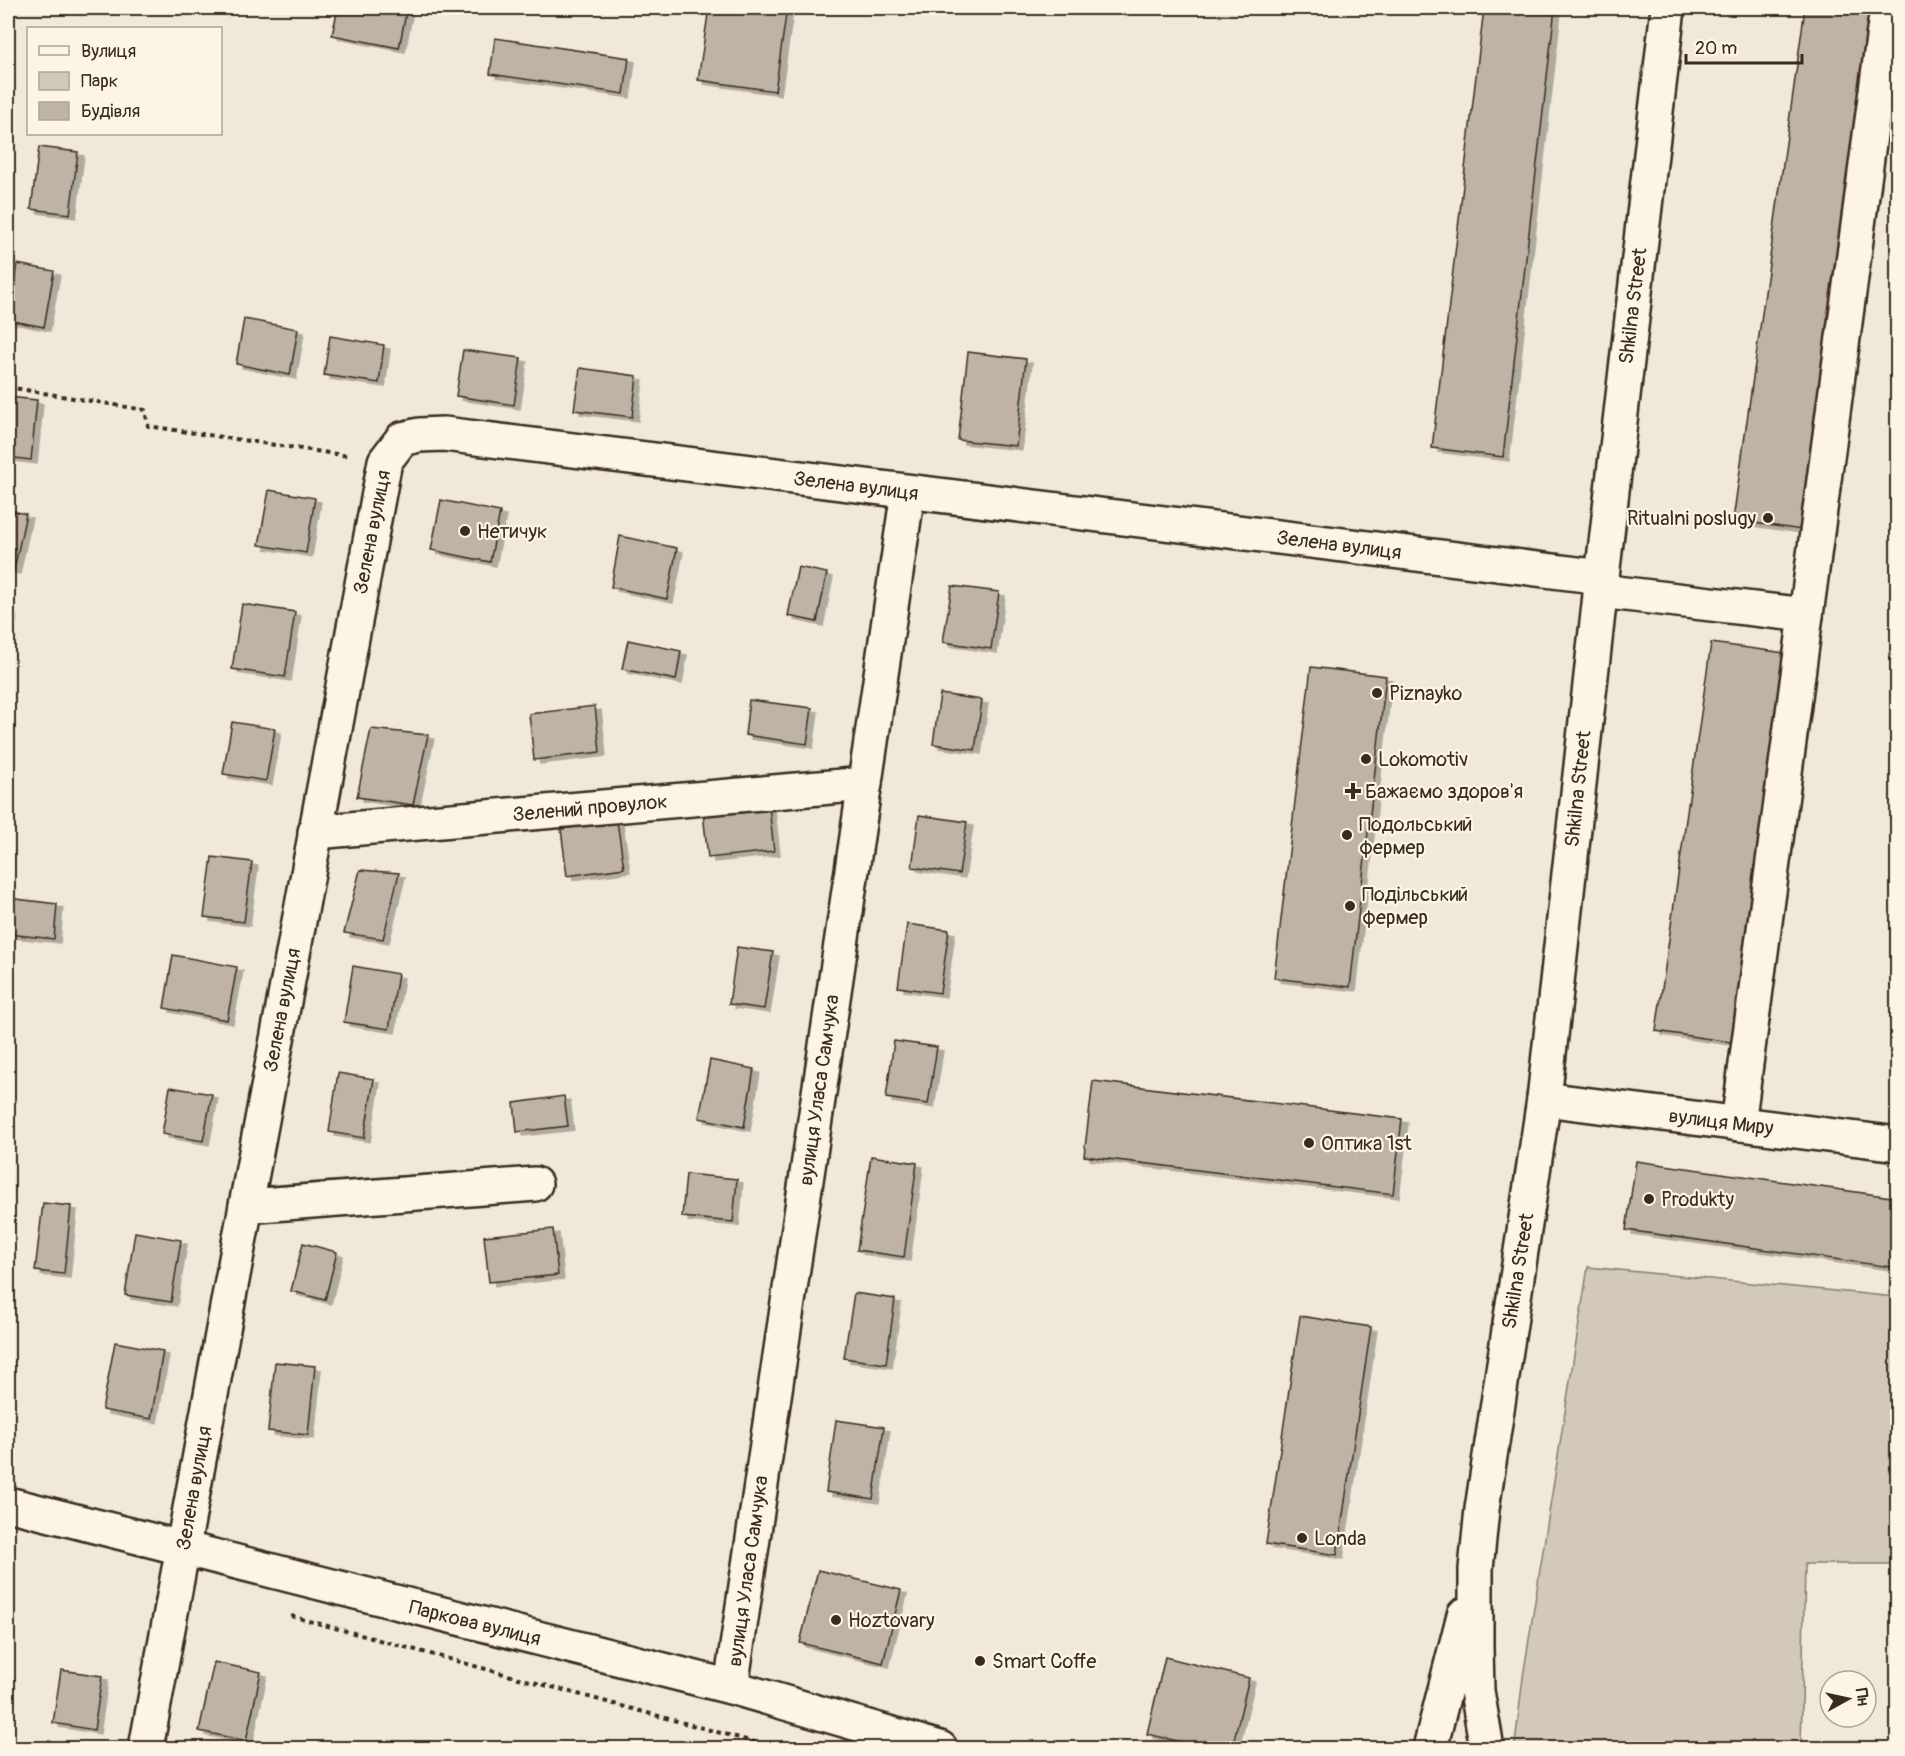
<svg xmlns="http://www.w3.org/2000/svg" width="1905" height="1756" font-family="Pangolin,sans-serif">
<defs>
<filter id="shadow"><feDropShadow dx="6" dy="4" stdDeviation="0" flood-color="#0004"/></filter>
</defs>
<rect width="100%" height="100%" fill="#f0e9d9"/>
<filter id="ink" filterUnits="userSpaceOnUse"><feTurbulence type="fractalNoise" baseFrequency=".0167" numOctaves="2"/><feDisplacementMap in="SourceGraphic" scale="12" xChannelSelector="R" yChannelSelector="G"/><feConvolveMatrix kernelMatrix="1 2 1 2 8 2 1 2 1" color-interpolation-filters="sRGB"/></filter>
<g filter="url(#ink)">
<polygon fill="#d2c9ba" stroke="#867a6c" stroke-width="1.5" points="1588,1267 1896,1297 1898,1316 1897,1564 1805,1564 1801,1748 1519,1748 1515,1744 1523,1677"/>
<g fill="#beb3a4" stroke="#3b2a1e" stroke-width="1.5" filter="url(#shadow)">
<polygon points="338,8 407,8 399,48 332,35"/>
<polygon points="709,8 787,8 775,91 698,80"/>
<polygon points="1484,8 1555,8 1503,457 1432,448"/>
<polygon points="1805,8 1876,8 1802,530 1733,520"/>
<polygon points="495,38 629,58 624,94 490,74"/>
<polygon points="39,147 78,152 70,214 31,209"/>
<polygon points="17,264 54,271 44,327 8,320"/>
<polygon points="244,319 298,329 290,375 236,364"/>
<polygon points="330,336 384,345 379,383 324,375"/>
<polygon points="463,350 521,358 514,405 456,396"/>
<polygon points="968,352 1026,359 1016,446 958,440"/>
<polygon points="580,368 637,376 632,417 574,410"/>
<polygon points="8,397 37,400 31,460 8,457"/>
<polygon points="269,490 315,498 306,553 259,545"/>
<polygon points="441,500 500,512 490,562 431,550"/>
<polygon points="8,510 26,514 14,570 8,569"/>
<polygon points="620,536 677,548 667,599 611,587"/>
<polygon points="798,567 827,573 817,622 788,616"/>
<polygon points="952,586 999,592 991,649 943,642"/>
<polygon points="242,604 295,612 285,677 232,669"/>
<polygon points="8,613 11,613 8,634"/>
<polygon points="628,640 681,651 676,680 622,669"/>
<polygon points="1711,643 1792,654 1737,1043 1656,1031"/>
<polygon points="1311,667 1386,676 1350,987 1274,978"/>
<polygon points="940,694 982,700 975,750 933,744"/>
<polygon points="749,700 812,708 807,744 745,735"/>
<polygon points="595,706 600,752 534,760 529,714"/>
<polygon points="232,722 275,729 266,781 223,774"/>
<polygon points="371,729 428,735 413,805 357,797"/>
<polygon points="769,806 774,851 708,858 703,813"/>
<polygon points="919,815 967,822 959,874 912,867"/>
<polygon points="617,821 624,868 567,876 561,829"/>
<polygon points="212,857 252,862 244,922 204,917"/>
<polygon points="360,870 399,873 383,939 344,933"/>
<polygon points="8,898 57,904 54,939 8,934"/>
<polygon points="907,924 949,930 940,993 898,987"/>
<polygon points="737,947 773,952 764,1009 729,1004"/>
<polygon points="173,955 237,967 227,1020 164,1008"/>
<polygon points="353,966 398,974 389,1029 344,1022"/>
<polygon points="894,1041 937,1047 928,1104 886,1098"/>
<polygon points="710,1060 754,1069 744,1127 699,1118"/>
<polygon points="338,1073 374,1079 364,1138 329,1132"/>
<polygon points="1093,1081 1402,1119 1393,1194 1084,1156"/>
<polygon points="170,1087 212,1094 203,1141 162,1134"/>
<polygon points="564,1096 568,1126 517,1132 514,1103"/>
<polygon points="871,1156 917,1163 904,1257 857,1250"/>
<polygon points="1636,1161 1898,1198 1898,1268 1626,1230"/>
<polygon points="686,1174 737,1179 733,1222 682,1217"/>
<polygon points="43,1203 71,1206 64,1274 35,1271"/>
<polygon points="553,1229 558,1275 489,1282 484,1236"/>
<polygon points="135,1232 181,1240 171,1302 125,1295"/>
<polygon points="303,1243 337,1252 325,1300 291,1291"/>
<polygon points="854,1293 895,1299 886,1364 844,1358"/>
<polygon points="1300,1316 1371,1327 1337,1555 1266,1544"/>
<polygon points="115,1342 163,1351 151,1419 102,1410"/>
<polygon points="275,1362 315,1366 308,1435 268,1431"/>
<polygon points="836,1420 884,1427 873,1499 826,1492"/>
<polygon points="818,1570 901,1590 883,1663 800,1643"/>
<polygon points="1165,1657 1249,1678 1232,1748 1208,1748 1147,1734"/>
<polygon points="214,1662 261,1672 246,1741 199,1731"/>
<polygon points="61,1670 102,1676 94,1730 53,1723"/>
</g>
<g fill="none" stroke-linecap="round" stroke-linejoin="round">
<defs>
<g id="minor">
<polyline points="1600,591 1806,615 1887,8"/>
<polyline points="315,832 865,784"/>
<polyline points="1544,1099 1898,1144"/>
<polyline points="1738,1124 1806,615"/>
<polyline points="246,1206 535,1184"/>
<polyline points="8,1504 731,1687 940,1748"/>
<polyline points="731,1687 908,492"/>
<polyline points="146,1748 231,1286 385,461 402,439 419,435 444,434 1602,577"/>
</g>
<g id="major">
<polyline points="1430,1748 1464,1615"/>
<polyline points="1487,1748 1477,1691 1476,1648 1476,1569 1482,1509 1544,1099 1602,577 1668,8"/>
</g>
</defs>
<use href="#minor" stroke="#3b2a1e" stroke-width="38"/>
<use href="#major" stroke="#3b2a1e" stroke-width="38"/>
<g stroke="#3b2a1e" stroke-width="4" stroke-dasharray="4.5 4.5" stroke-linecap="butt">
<polyline points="8,387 145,410 148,426 349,456"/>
<polyline points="291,1616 776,1748"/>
</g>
<use href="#minor" stroke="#fcf5e5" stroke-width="33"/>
<use href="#major" stroke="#fcf5e5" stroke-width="33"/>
</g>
</g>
<g fill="#3b2a1e" stroke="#fcf5e5" stroke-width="2">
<circle cx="1768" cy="518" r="6"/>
<circle cx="465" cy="531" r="6"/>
<circle cx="1377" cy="693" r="6"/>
<circle cx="1366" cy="759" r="6"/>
<path d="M1350 782h6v6h6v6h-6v6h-6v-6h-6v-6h6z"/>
<circle cx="1347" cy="835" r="6"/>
<circle cx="1350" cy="906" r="6"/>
<circle cx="1309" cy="1143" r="6"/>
<circle cx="1649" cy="1199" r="6"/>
<circle cx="1302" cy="1538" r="6"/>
<circle cx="836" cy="1620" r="6"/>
<circle cx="980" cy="1661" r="6"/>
</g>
<g text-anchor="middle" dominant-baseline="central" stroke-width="4.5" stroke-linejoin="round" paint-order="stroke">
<g font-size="20" fill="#3b2a1e" stroke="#fcf5e5">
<text transform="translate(1633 306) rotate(-83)">Shkilna Street</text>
<text transform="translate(856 486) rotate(7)">Зелена вулиця</text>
<text transform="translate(372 532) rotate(-79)">Зелена вулиця</text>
<text transform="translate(1339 545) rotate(7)">Зелена вулиця</text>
<text transform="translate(1578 789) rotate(-84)">Shkilna Street</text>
<text transform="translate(590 808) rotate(-5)">Зелений провулок</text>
<text transform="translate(282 1010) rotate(-79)">Зелена вулиця</text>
<text transform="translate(819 1090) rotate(-82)">вулиця Уласа Самчука</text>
<text transform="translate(1721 1122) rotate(7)">вулиця Миру</text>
<text transform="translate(1518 1271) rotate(-81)">Shkilna Street</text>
<text transform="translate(194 1488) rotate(-80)">Зелена вулиця</text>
<text transform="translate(748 1571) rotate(-82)">вулиця Уласа Самчука</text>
<text transform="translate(475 1623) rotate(14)">Паркова вулиця</text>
</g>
<g font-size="20" fill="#3b2a1e" stroke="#fcf5e5" text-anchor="start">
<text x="1756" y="518" text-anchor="end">Ritualni poslugy</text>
<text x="477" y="531">Нетичук</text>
<text x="1389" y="693">Piznayko</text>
<text x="1378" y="759">Lokomotiv</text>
<text x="1365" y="791">Бажаємо здоров'я</text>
<text x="1359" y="824">Подольський<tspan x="1359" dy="23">фермер</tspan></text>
<text x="1362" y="894">Подільський<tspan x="1362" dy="23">фермер</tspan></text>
<text x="1321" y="1143">Оптика 1st</text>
<text x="1661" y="1199">Produkty</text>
<text x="1314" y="1538">Londa</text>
<text x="848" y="1620">Hoztovary</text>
<text x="992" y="1661">Smart Coffe</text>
</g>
</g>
<rect width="1905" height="1756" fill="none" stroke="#fcf5e5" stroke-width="30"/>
<rect x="15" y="15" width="1875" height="1726" fill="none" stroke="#3b2a1e" stroke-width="2" filter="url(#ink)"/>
<rect x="27" y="27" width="195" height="108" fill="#fcf5e5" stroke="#afa495" stroke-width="1.5"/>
<rect x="39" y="46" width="30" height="9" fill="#fcf5e5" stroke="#afa495" stroke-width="1.5"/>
<text x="81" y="57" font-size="18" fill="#3b2a1e">Вулиця</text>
<rect x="39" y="72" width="30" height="18" fill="#d2c9ba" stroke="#afa495" stroke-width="1.5"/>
<text x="81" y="87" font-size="18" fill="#3b2a1e">Парк</text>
<rect x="39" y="102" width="30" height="18" fill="#beb3a4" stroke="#afa495" stroke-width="1.5"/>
<text x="81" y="117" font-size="18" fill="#3b2a1e">Будівля</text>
<g transform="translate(1848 1699) rotate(82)"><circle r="28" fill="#fcf5e5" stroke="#afa495" stroke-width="1.5"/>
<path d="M0-4.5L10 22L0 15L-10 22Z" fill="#3b2a1e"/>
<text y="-9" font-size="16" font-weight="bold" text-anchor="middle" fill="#3b2a1e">Пн</text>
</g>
<path d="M1686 54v9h116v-9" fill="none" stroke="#3b2a1e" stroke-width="3"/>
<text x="1695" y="54" font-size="18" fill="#3b2a1e" stroke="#fcf5e5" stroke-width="4.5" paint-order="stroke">20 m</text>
</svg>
